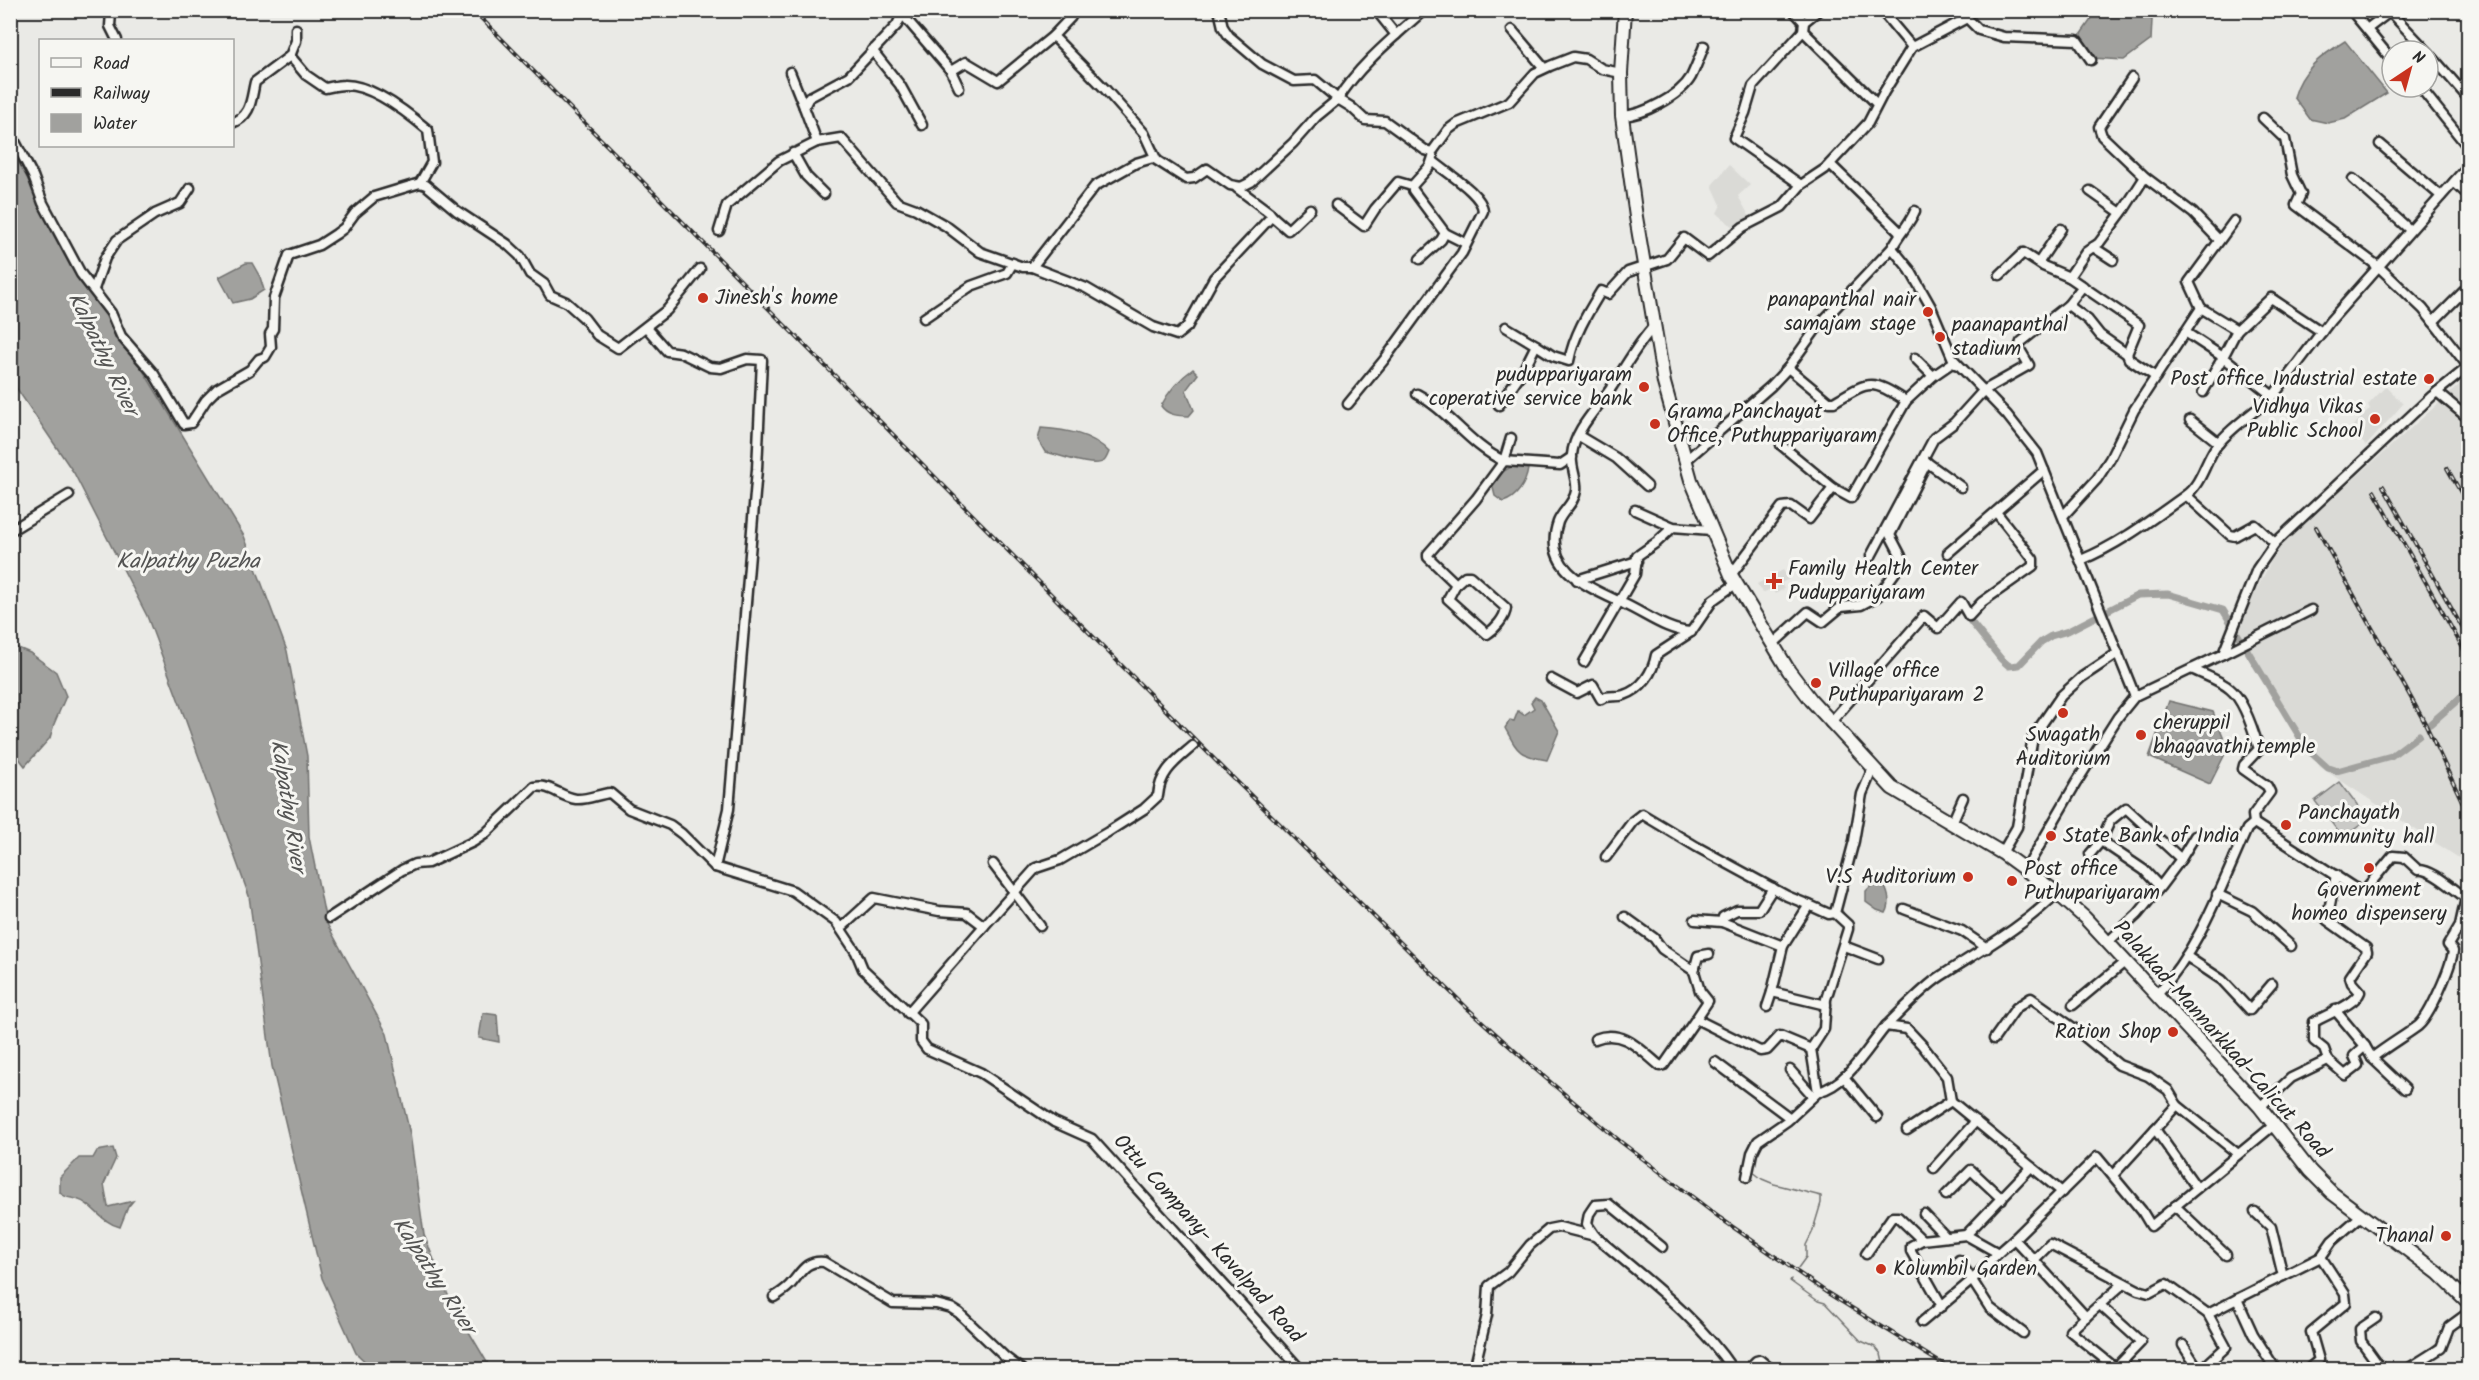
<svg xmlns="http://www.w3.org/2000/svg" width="2479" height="1380" font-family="Kalam,sans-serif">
<rect width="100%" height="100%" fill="#eaeae6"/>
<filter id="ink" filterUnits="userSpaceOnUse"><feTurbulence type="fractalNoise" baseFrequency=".0167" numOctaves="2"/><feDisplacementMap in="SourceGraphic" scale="12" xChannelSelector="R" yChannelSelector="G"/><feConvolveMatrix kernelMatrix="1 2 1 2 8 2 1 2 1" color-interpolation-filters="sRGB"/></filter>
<g filter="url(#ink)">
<g fill="#dadad6">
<polygon points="1729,165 1750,185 1738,196 1751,219 1735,229 1717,213 1721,205 1712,185"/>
<polygon points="2468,377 2468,864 2320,767 2235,631 2279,546"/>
<polygon points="2386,386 2403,404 2366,446 2350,429 2370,409 2368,405"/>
<polygon points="1783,570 1789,579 1781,583 1784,589 1775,594 1772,588 1763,593 1757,584"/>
</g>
<polygon fill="#cacac7" stroke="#7a7a79" stroke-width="1.5" points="2340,782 2368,819 2343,838 2315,801"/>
<g fill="#a1a19e" stroke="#727270" stroke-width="1.5">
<polygon points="2097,11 2139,11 2152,20 2151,40 2124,60 2092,58 2078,38"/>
<path d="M2345,41l42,52 -42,26 -17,4 -18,-4 -16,-22c8,-28 27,-41 51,-56z"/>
<polygon points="10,147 87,286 133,354 244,536 287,651 307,756 309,837 326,922 387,1034 410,1134 424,1235 450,1300 491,1369 373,1369 356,1353 322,1278 272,1066 249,896 178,699 147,616 74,473 11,380"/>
<polygon points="246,263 252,263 260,277 264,290 250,299 233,303 219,277"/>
<path d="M1193,369l5,5 -12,16 8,20 -5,6c-11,0 -22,-1 -28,-10 8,-16 18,-27 32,-37z"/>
<path d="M1041,428c25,2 50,5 68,24 -1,2 -3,8 -5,9 -10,8 -47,-7 -59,-9l-7,-12z"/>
<path d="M1513,466l15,3c-2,14 -11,29 -25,33l-8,-6 -3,-12 8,-11z"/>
<polygon points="11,645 30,653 56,672 66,696 54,724 50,738 25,766 11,748"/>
<path d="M1535,697l6,3 18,31 -12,29c-29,-5 -29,-8 -42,-32l5,-8 4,1 4,-10 6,4 10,-7 -3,-6z"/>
<polygon points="2169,701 2213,712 2228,748 2210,784 2149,757"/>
<path d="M1881,881c7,9 11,22 5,32l-9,-3 -11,-8v-11l8,-8z"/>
<polygon points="483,1013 497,1015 499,1042 479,1038"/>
<path d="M113,1148l3,10 -12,26 4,23 25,-6 -5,6 -8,20c-21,-6 -27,-23 -41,-27 -8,-3 -12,-1 -19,-7v-16l19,-19h14l4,-7z"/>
</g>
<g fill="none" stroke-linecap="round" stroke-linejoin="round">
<g stroke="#727270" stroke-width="1.5">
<polyline points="1848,878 1854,856"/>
<polyline points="1840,908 1849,921"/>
<polyline points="1819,1029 1821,1007"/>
<polyline points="1812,1042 1816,1033"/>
<polyline points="1791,1112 1806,1094"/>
<polyline points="1752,1171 1762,1179 1774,1184 1821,1196 1821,1203 1812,1233 1806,1245 1806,1257 1798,1268"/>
<polyline points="1791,1279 1790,1281 1818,1301 1825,1303 1861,1341 1875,1347 1881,1354 1883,1363 1895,1370"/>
<polyline points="2423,1355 2439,1341"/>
</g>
<g stroke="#a1a19e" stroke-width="7">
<polyline points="1963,612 2001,659 2009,666 2019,665 2041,642 2051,636 2068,631 2138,595 2168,594 2223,610 2307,749 2328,768 2337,771 2391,756 2419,735"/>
<polyline points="2430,724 2468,691"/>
</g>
<defs>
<g id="minor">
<polyline points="107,10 111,13 110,26 117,40"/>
<path d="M1219,10l4,17 6,9 33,28 32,17 21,-1 23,19c21,-34 56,-62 86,-89"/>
<polyline points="1376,10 1396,35"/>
<polyline points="1793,10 1804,22 1819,10"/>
<polyline points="1881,10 1912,47"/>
<polyline points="2390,12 2427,51"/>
<polyline points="902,14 951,71 959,88"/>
<polyline points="2355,15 2392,60"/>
<polyline points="1071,17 1053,36 1105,89 1144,133 1156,159"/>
<polyline points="2367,29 2392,10"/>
<polyline points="1512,30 1544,68"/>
<polyline points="1803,31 1877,104"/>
<polyline points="872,50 900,85 922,125"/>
<polyline points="2428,52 2468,98"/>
<polyline points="290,56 296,41 296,29"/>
<polyline points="951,71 966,62 998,81 1053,36"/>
<polyline points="790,72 804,107"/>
<polyline points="2132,78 2099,127 2102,136 2145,177 2193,213 2219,240"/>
<polyline points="2420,87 2468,147"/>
<polyline points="810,97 849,76 897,25 902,14 901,10"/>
<path d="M1622,116c21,-1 58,-20 69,-39 5,-10 9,-21 13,-31"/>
<polyline points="2263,118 2285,139 2292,175 2301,194 2296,205 2379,267 2423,309 2468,366"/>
<path d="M232,123c20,-7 19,-25 23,-41l35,-26 16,19 19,13c6,-1 13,-3 19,-3 27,-1 64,28 84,45l4,32 -12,21"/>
<polyline points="10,132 33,176 43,203 81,274 111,313 121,336 154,374 184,424 191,423 206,400 217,389 250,370 259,359 265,357 271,347 270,334 273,329 274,298 289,255 319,245 336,234 344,228 355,213 374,197 420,183 426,185 457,211 507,244 520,256 530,274 544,284 550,295 566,302 584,318 597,335 618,348 667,310 700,269"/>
<polyline points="817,142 841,138 897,202 916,209 946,226 980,252 1023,267 1032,267 1095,186 1136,163 1153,158 1186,179 1194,178 1207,169 1230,185 1241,187 1251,182 1293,143 1316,117 1338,99 1351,107 1365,120 1385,121 1425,150 1432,152 1448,130 1456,124 1509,102 1535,73 1550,66 1573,57 1586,59 1602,69 1621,73"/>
<polyline points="2380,144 2441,196"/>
<polyline points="793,153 806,176 824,194"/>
<polyline points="1433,157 1430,166 1412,186 1413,190 1445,233 1465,243"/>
<polyline points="1830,164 1900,232"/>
<polyline points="2353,179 2410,230"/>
<polyline points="2454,182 2468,195"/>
<polyline points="1801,185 1734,138 1745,113 1753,86 1803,31 1804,22"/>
<polyline points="2090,191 2121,213"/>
<polyline points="1336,205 1364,226 1375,209 1398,182 1412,186"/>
<polyline points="1272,216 1288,230 1310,209"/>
<polyline points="719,231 727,205 779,161 817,142 804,107 809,97"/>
<polyline points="2093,247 2113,260"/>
<polyline points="1892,248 1910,270 1931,307 1953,359 2007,415 2037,453 2135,696"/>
<polyline points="1420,259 1441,240 1445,233"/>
<polyline points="2039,262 2061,229"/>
<polyline points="1032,267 1086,288 1153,327 1177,335 1187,327 1214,278 1272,216 1269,212 1237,188"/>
<polyline points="2000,275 2023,253 2043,266 2069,277 2139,325 2127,354 2129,359 2156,377"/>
<polyline points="2069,277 2086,252 2099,243 2125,208 2145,177"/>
<polyline points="94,289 105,258 117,240 155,214 180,203 190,188"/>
<polyline points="2068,305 2088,320 2100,335 2127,354"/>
<polyline points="2201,308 2189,282 2234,221"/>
<polyline points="924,318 971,286 1007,273 1013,263"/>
<polyline points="2433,322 2468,287"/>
<path d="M1655,325c-17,18 -28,39 -42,60 -13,21 -39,44 -41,70 -2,12 6,25 4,36 -2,13 -14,20 -18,31 -17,48 33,66 66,82 22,10 43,27 67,28"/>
<polyline points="646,327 667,351 681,353 710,367 721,368 747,359 762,360 757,469 729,809 715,867"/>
<polyline points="1506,327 1536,345"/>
<polyline points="2237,330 2271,298 2322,332"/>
<polyline points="2185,332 2223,357 2203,392"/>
<polyline points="1915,358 1933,376"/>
<path d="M1788,368l41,34h5c35,-21 36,-24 72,-1"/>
<polyline points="2437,392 2468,418"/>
<path d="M1417,394c32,17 52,51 87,67l7,-23"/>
<path d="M1348,404l36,-44 78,-107 21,-42c0,-17 -38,-39 -50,-50"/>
<path d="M1499,405l25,-36 12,-24 17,11 16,5c5,-26 18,-47 32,-70l7,3 20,-22 39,-13 17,-21 24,18 35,-29 39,-20 19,-22 24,-16 43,-46 16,-31 28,-45 55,-29 12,12 25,7 73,3 14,20"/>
<polyline points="2190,420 2219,443"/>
<polyline points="1579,436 1616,458 1647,486"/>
<polyline points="1781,445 1833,488 1851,498 1906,401 1933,376 1952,363 1958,365"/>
<path d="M1685,461l86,-75 17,-18 31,-43 73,-77c7,-14 17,-23 23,-37"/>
<polyline points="1925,461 1961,487"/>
<polyline points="2186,495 2230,535 2235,536 2255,525 2275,543"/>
<polyline points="1635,510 1673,527 1711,530"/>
<polyline points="2063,516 2097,479 2110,459 2134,410 2201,308 2237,330 2223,357 2273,396 2330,321 2468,166"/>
<polyline points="10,531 69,495"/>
<polyline points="1948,553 2044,470"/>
<polyline points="1871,556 1934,438 1954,423 1983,391 2029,365 2019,348 2021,342 2068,305 2083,286"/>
<path d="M2081,560c39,-16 71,-41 105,-65 15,-11 19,-32 29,-47 10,-16 42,-38 58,-52"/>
<polyline points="1731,575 1782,507 1791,506 1809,519 1833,488"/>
<polyline points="1577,580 1637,561"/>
<path d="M1456,584l9,-8h5l36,32c-1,10 -11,21 -19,26l-39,-35 8,-15 -28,-27v-3l48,-55 28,-38 56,4 12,-8"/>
<polyline points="1773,644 1808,612 1823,622 1841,607 1861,605 1878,596 1899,567 1901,556 1890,535 1927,462"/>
<polyline points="2223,654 2311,610"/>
<polyline points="1584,662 1635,574 1637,556 1657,542 1673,527"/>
<path d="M1551,679l26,14 16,-8 8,14c8,-5 15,-1 23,-4 18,-6 29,-23 32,-40l35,-23 22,-32 24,-17"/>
<polyline points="1830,723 1924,616 1938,628 1961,602 1969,616 1982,602 2033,566 2033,559 1996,512"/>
<polyline points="1952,823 1963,798"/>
<path d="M2254,823l99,64 11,4 29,-35 11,1 14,13c13,-2 36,20 48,28l-6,27 -12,20 5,6c-2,16 -23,65 -35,75 -15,11 -31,20 -46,32l-7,-12 -11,10 4,9 -13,10 -17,-15 -37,18 -31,29"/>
<polyline points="2002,853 2017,827 2033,737 2061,696 2082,677 2118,653"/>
<polyline points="2090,854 2101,841"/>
<polyline points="1606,857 1633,821 1642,814 1697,847 1787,896 1809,905"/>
<polyline points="2181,859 2195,836"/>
<polyline points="993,864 1040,926"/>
<polyline points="2026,869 2076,783 2118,717 2135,696 2223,654 2257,569 2275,543 2432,396 2468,367"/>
<polyline points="2217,894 2252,911 2291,946"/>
<polyline points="1904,909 1962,931 1987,948"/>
<polyline points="1625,917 1654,938 1662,949 1694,971 1700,991 1708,1001 1696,1019 1760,1051 1767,1050 1780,1036 1811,1049"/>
<path d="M329,918l73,-48 13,-6 13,-1 45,-21 12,-8 49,-47c17,-3 26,10 42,12 11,1 23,-5 34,-6l19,16 41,16 12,9 33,33 78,24 43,31 20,30 7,17 58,55v17l6,8 54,24 73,49 38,17 209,231"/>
<polyline points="1695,920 1722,922 1783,946"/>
<polyline points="1722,922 1723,917 1737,910 1759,910 1773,888"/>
<path d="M841,928l33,-30 65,13 28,2 17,13 52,-58 24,-8 48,-28 36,-23 14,-13c2,-25 18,-35 35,-50"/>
<polyline points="2109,941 2138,914 2160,887 2144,870 2101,841 2110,821 2126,808 2181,859 2160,887"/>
<polyline points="1844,946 1878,959"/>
<polyline points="2186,956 2222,980 2250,1010 2272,984"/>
<polyline points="1694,971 1698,956 1709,954"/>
<path d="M2157,994c43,-46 64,-108 90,-165l7,-6 -1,-8 17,-23 -3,-6 -24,-17 1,-4 15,-16c-5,-17 -15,-49 -29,-60 -10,-9 -27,-14 -38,-20"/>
<polyline points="1826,1005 1772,992 1783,946 1809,905 1829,914 1835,913"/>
<polyline points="2073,1005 2126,961"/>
<polyline points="1767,1007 1772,992"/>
<polyline points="2335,1010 2365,1046"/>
<polyline points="908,1013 984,926"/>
<path d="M1886,1026c18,-17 35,-37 55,-50 40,-26 82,-49 116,-83"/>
<path d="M1595,1039c27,-11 45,10 65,27l4,-1 32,-46"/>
<polyline points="1994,1039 2016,1008 2031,998 2075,1029 2119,1065 2148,1076 2168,1090 2177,1105 2238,1154"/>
<polyline points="2372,1058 2405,1089"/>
<path d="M2328,1060l-4,-11 -10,-8v-19c13,-8 42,-18 46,-30l-8,-9 -2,-6 17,-25 -1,-4 -39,-28 9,-45"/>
<polyline points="1715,1062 1790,1118"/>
<polyline points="1790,1070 1813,1096"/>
<polyline points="1844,1077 1877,1117"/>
<path d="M1818,1092c30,-8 49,-43 68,-66l21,3 15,16 25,32 4,24"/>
<polyline points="2155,1129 2177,1105"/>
<polyline points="1907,1130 1951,1101 2062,1192"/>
<polyline points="1934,1168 1976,1121"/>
<polyline points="2113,1175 2155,1129 2197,1188"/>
<polyline points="1747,1177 1752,1153 1758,1141 1787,1121 1818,1092 1811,1049 1824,1029 1826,999 1848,929 1848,925 1835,913 1854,841 1862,794 1873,768"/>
<polyline points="1946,1195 1971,1170 2002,1199"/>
<polyline points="2175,1206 2226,1255"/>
<polyline points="2255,1212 2271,1227 2283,1276"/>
<polyline points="1924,1214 1946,1237"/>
<polyline points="1966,1235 2031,1167"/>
<polyline points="1922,1240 1911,1246 1911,1251 1942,1306"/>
<path d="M1662,1247l-53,-43 -14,1 -6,9 -2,10 8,12c49,42 101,79 138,134"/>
<polyline points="1866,1254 1892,1217 1898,1217 1922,1240 1966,1235 1998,1253 2014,1239"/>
<polyline points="1959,1260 1990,1308 2023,1333"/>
<polyline points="2034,1260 2086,1317"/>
<path d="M774,1297c5,-3 11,-7 16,-12 11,-12 15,-25 34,-23l69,41 43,1 15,4 8,5 46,44 17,13"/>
<polyline points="2237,1299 2208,1314 2166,1284 2149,1293 2138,1290 2050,1244 2034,1260 2014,1239 2097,1157 2142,1211 2151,1226 2274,1125"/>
<polyline points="2100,1305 2141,1342 2114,1370"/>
<polyline points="2376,1318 2360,1329 2361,1341 2382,1370"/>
<polyline points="1922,1322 1971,1281 1998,1253"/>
<polyline points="2183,1345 2199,1370"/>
<polyline points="1474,1370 1487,1315 1489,1286 1508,1272 1530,1245 1549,1229 1559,1227 1595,1236"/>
<polyline points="1747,1370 1756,1361 1760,1360 1772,1370"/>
<polyline points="2118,1370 2070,1331 2124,1283"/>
<polyline points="2201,1370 2226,1347 2208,1314"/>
<polyline points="2276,1370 2253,1334 2237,1299 2321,1257"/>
<polyline points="2307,1370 2319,1360 2311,1332 2346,1303 2345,1294 2321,1257 2332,1241 2362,1215"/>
<polyline points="2406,1370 2441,1348 2449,1327 2468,1313"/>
</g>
<polyline id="highway" points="1625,10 1621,73 1622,116 1636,217 1664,383 1691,480 1731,575 1789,671 1811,700 1892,788 2002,853 2057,893 2085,918 2260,1107 2310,1171 2332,1193 2438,1273 2468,1302"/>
</defs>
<use href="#minor" stroke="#2b2b2b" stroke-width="13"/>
<use href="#highway" stroke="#2b2b2b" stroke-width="16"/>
<use href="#minor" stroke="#f6f6f2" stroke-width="8"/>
<use href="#highway" stroke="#f6f6f2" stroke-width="12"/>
<defs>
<g id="rail">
<polyline points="473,10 1225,770 1467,1008 1535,1069 1621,1142 1720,1218 1826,1292 1952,1370"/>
<polyline points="2447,468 2468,505"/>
<polyline points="2383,486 2468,638"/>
<polyline points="2374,491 2468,657"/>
<polyline points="2316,527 2425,723 2468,814"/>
</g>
</defs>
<use href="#rail" stroke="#2b2b2b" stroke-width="4"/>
<use href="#rail" stroke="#f6f6f2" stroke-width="1.5" stroke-dasharray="4.5" stroke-linecap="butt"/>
</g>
</g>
<g fill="#c8321e" stroke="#f6f6f2" stroke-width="2">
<circle cx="703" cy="298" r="6"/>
<circle cx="1928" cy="312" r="6"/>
<circle cx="1940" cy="337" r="6"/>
<circle cx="2429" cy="379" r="6"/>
<circle cx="1644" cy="387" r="6"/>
<circle cx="2375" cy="419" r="6"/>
<circle cx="1655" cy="424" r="6"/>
<path d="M1771 572h6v6h6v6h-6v6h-6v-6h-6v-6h6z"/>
<circle cx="1816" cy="683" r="6"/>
<circle cx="2063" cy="713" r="6"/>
<circle cx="2141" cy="735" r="6"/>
<circle cx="2286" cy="825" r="6"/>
<circle cx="2051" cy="836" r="6"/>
<circle cx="2369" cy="868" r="6"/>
<circle cx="1968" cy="877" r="6"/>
<circle cx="2012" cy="881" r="6"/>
<circle cx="2173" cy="1032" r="6"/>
<circle cx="2446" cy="1236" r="6"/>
<circle cx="1881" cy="1269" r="6"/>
</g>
<g text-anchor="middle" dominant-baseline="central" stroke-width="6" stroke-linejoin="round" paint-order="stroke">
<g font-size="21" fill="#2b2b2b" stroke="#f6f6f2" text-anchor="start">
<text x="715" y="298">Jinesh's home</text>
<text x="1916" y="300" text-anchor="end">panapanthal nair<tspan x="1916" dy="24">samajam stage</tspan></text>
<text x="1952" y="325">paanapanthal<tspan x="1952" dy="24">stadium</tspan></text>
<text x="1632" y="375" text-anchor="end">puduppariyaram<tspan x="1632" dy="24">coperative service bank</tspan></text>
<text x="2417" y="379" text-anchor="end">Post office Industrial estate</text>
<text x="2363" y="407" text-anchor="end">Vidhya Vikas<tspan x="2363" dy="24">Public School</tspan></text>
<text x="1667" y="412">Grama Panchayat<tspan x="1667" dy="24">Office, Puthuppariyaram</tspan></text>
<text x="1788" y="569">Family Health Center<tspan x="1788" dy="24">Puduppariyaram</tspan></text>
<text x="1828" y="671">Village office<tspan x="1828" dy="24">Puthupariyaram 2</tspan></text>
<text x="2153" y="723">cheruppil<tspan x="2153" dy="24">bhagavathi temple</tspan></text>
<text x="2063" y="735" text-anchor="middle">Swagath<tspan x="2063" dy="24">Auditorium</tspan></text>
<text x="2298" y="813">Panchayath<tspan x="2298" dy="24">community hall</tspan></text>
<text x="2063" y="836">State Bank of India</text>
<text x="2024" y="869">Post office<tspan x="2024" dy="24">Puthupariyaram</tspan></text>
<text x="1956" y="877" text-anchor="end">V.S Auditorium</text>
<text x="2369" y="890" text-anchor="middle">Government<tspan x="2369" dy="24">homeo dispensery</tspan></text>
<text x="2161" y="1032" text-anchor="end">Ration Shop</text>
<text x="2434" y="1236" text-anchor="end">Thanal</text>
<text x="1893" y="1269">Kolumbil Garden</text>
</g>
<g font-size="21" fill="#2b2b2b" stroke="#f6f6f2">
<text transform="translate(2221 1040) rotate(48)">Palakkad-Mannarkkad-Calicut Road</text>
<text transform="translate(1208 1239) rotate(48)">Ottu Company- Kavalpad Road</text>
</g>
<g font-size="22" font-style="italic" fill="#545453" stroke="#f6f6f2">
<text transform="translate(102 354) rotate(64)">Kalpathy River</text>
<text x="188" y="562">Kalpathy Puzha</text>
<text transform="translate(287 806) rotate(81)">Kalpathy River</text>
<text transform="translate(433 1276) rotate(57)">Kalpathy River</text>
</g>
</g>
<rect width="2479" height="1380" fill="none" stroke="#f6f6f2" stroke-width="36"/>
<rect x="18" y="18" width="2443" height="1344" fill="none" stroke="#2b2b2b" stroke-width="2" filter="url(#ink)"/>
<rect x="39" y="39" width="195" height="108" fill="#f6f6f2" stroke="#a5a5a2" stroke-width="1.5"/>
<rect x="51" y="58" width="30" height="9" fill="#f6f6f2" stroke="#a5a5a2" stroke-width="1.5"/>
<text x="93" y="69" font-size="18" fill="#2b2b2b">Road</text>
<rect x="51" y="88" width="30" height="9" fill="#2b2b2b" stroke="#a5a5a2" stroke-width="1.5"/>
<text x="93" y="99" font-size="18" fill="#2b2b2b">Railway</text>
<rect x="51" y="114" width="30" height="18" fill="#a1a19e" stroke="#a5a5a2" stroke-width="1.5"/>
<text x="93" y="129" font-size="18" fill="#2b2b2b">Water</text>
<g transform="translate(2410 69) rotate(36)"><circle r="28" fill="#f6f6f2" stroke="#a5a5a2" stroke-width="1.5"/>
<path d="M0-4.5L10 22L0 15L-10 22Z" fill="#c8321e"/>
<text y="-9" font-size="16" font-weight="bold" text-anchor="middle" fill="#2b2b2b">N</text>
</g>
</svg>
